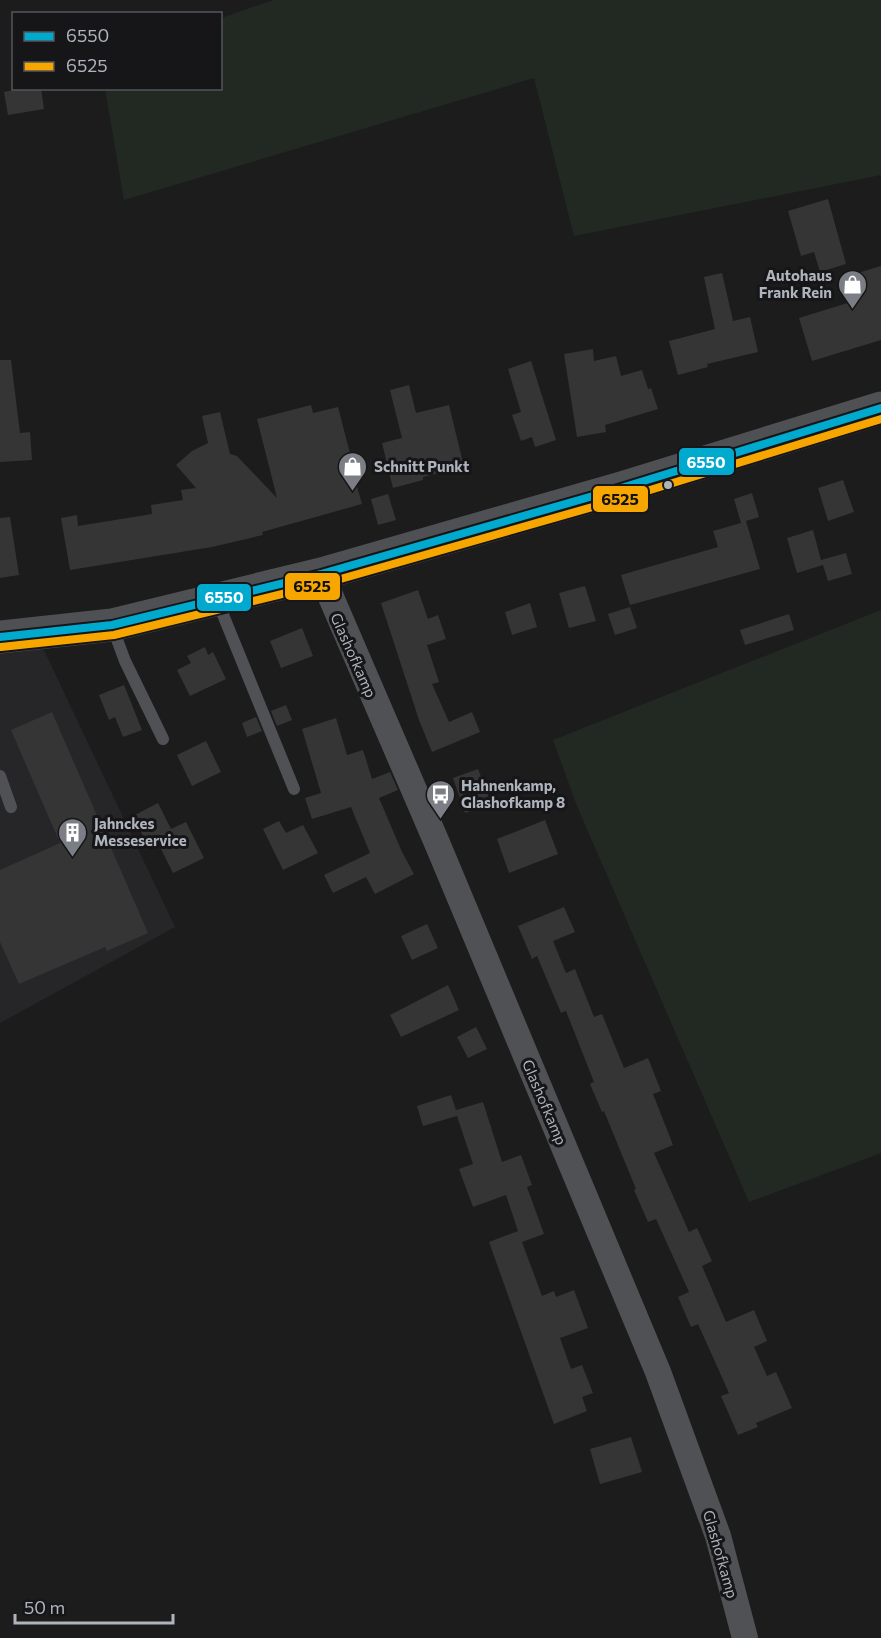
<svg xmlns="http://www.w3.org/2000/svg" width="881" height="1638" font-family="Commissioner,sans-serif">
<rect width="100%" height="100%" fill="#1c1c1c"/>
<polygon fill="#262628" points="43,648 175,927 0,1023 0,652"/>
<g fill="#222922">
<polygon points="274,0 881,0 881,175 574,236 534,78 124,200 105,89 220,88 221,18"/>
<polygon points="881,610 881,1153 749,1202 577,806 553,740"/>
</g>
<g fill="#353536">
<polygon points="23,88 41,88 44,109 8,115 4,92"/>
<polygon points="828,199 846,264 820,272 814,252 801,256 788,211"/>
<polygon points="881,266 881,340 812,361 799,318 851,302 844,277"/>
<polygon points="722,273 733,321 750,317 758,352 707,364 708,367 678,375 669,341 715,329 704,277"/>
<polygon points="593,349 594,361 616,356 621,376 642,370 648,389 651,388 658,409 605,425 606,432 577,437 564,354"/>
<polygon points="0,360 11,360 20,433 30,432 32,460 0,462"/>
<polygon points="531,361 556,440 535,447 532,437 521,441 512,415 521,412 508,369"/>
<polygon points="409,385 416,413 449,405 464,467 423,477 423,480 393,488 382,443 402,438 390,390"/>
<polygon points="311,405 313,413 338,407 352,461 350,462 362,504 262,532 263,535 212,547 70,570 61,518 77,515 78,526 152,514 151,505 183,500 181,490 196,488 176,465 192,451 208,443 202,416 220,412 230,454 237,456 277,498 257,419"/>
<polygon points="843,480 854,512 828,521 818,488"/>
<polygon points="752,493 759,517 746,521 760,569 630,605 621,575 718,547 713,531 741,523 734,499"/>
<polygon points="388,494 396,520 378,525 371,499"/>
<polygon points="10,517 19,575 0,578 0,518"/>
<polygon points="813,530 821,560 846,553 852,574 828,581 823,565 797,573 787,538"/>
<polygon points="585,586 596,621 569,628 559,593"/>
<polygon points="418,590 428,619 438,615 446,639 427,645 439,682 432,684 449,722 472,712 480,732 432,752 419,720 381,603"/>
<polygon points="530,603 537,627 512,635 505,612"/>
<polygon points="630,607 637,628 615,635 608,614"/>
<polygon points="789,614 794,630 745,645 740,630"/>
<polygon points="302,628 313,656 281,668 270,641"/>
<polygon points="205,647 208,655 213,652 226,679 190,696 177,670 191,663 187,656"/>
<polygon points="124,685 142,730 123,737 115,717 109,720 99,695"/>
<polygon points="286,705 292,720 277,726 271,711"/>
<polygon points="52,712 148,933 107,951 105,947 19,984 0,942 0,870 60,843 11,730"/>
<polygon points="256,717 262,731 247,737 242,723"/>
<polygon points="336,718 347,755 363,750 372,779 390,772 398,790 379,798 402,852 414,874 375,894 366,877 333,893 324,875 370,853 351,807 312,819 305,798 321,793 302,729"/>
<polygon points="206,741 221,772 192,786 177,755"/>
<polygon points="478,769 491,804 465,813 453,778"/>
<polygon points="158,803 171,829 186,822 204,858 173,873 155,837 146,842 133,816"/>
<polygon points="545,820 558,854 509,873 497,839"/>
<polygon points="279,821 286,833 303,825 318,853 283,870 263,829"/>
<polygon points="564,907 575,932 553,941 566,973 575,969 594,1017 602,1014 624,1068 648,1058 661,1091 653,1094 673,1145 654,1153 689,1232 697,1228 712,1261 702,1266 726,1322 754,1310 767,1341 754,1347 767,1376 776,1372 792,1408 756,1423 758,1427 738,1435 721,1396 729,1393 698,1324 691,1327 678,1297 689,1292 656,1219 648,1222 634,1190 636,1189 604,1111 602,1112 590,1084 594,1082 566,1011 561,1013 537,956 532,959 518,926"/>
<polygon points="427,924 438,948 412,960 401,936"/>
<polygon points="448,985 459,1010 401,1037 390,1015"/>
<polygon points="476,1027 487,1049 468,1058 457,1037"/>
<polygon points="451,1095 456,1110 483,1102 502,1162 521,1155 532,1185 527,1187 544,1234 522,1242 542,1296 554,1291 556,1297 574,1290 588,1328 560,1338 571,1369 582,1365 593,1393 582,1397 587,1411 554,1424 489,1242 518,1231 506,1195 473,1207 459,1169 473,1164 457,1116 423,1126 417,1106"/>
<polygon points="631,1437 642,1472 600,1484 590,1449"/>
</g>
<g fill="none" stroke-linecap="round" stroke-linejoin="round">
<g stroke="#505155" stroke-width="12">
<polyline points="217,600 294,789"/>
<polyline points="112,626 125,661 163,739"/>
<polyline points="0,776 11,807"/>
</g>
<polyline stroke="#505155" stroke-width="26" points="321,574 437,843 658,1372 718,1536 745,1638"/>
<polyline stroke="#4f5053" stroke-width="33" points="0,637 112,625 321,574 621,488 881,408"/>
<defs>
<polyline id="bus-1" points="0,637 112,625 321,574 621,488 881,408"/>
<polyline id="bus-2" points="1,647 114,635 323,584 624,498 881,419"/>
</defs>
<use href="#bus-1" stroke="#161618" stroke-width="12"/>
<use href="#bus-2" stroke="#161618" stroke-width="12"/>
<use href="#bus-1" stroke="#00a9ce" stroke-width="8"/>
<use href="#bus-2" stroke="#f7a600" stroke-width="8"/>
</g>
<defs>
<symbol id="shop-pin" viewBox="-11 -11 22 30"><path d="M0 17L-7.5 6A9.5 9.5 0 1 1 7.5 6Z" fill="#7b7e84" stroke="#161618"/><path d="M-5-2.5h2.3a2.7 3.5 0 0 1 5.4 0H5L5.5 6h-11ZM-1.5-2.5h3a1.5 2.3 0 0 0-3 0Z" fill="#fff"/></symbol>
<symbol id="bus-pin" viewBox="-11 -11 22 30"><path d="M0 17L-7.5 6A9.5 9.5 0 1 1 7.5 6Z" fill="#7b7e84" stroke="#161618"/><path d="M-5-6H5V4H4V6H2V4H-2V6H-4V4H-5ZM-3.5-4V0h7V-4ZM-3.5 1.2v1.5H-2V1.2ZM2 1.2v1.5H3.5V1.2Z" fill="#fff"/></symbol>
<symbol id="building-pin" viewBox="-11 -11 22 30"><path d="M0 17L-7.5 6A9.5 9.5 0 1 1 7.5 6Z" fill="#7b7e84" stroke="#161618"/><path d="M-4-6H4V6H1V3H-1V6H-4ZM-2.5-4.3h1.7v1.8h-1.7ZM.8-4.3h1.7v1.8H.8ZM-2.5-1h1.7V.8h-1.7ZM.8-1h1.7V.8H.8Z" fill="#fff"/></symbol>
</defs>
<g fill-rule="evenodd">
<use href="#shop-pin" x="836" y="268" width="33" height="45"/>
<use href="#shop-pin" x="336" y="450" width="33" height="45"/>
<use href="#bus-pin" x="424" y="778" width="33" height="45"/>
<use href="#building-pin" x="56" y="816" width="33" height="45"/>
</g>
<circle fill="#aeb3bc" stroke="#161618" stroke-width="2" cx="668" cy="485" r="5"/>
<g text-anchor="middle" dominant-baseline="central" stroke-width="6" stroke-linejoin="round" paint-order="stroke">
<g font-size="15" font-weight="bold" fill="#aeb3bc" stroke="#161618" text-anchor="start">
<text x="832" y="275" text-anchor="end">Autohaus<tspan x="832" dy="17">Frank Rein</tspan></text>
<text x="374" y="466">Schnitt Punkt</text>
<text x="461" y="785">Hahnenkamp,<tspan x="461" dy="17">Glashofkamp 8</tspan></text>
<text x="94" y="823">Jahnckes<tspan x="94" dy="17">Messeservice</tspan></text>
</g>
<g font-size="15" fill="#aeb3bc" stroke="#161618">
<text transform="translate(354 655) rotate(66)">Glashofkamp</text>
<text transform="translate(545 1102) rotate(67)">Glashofkamp</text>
<text transform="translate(721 1554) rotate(74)">Glashofkamp</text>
</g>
</g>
<g stroke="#161618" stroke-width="2">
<rect x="678" y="447" width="57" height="29" rx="6" fill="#00a9ce"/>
<rect x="592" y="485" width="57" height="28" rx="6" fill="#f7a600"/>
<rect x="284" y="572" width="57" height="29" rx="6" fill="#f7a600"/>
<rect x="196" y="583" width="56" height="29" rx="6" fill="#00a9ce"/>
</g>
<g font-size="16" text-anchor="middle" font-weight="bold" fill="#fff">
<text x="706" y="468">6550</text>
<text x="224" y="603">6550</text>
</g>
<g font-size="16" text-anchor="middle" font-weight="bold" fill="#111">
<text x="620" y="505">6525</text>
<text x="312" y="592">6525</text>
</g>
<rect x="12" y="12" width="210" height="78" fill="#161618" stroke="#53555a" stroke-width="1.5"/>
<rect x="24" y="32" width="30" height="9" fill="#00a9ce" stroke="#53555a" stroke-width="1.5"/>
<text x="66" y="42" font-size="18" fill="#aeb3bc">6550</text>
<rect x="24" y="62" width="30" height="9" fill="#f7a600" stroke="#53555a" stroke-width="1.5"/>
<text x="66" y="72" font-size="18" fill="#aeb3bc">6525</text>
<path d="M15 1614v9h158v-9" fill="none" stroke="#aeb3bc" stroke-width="3"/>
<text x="24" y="1614" font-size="18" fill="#aeb3bc" stroke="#161618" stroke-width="4.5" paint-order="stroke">50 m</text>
</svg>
